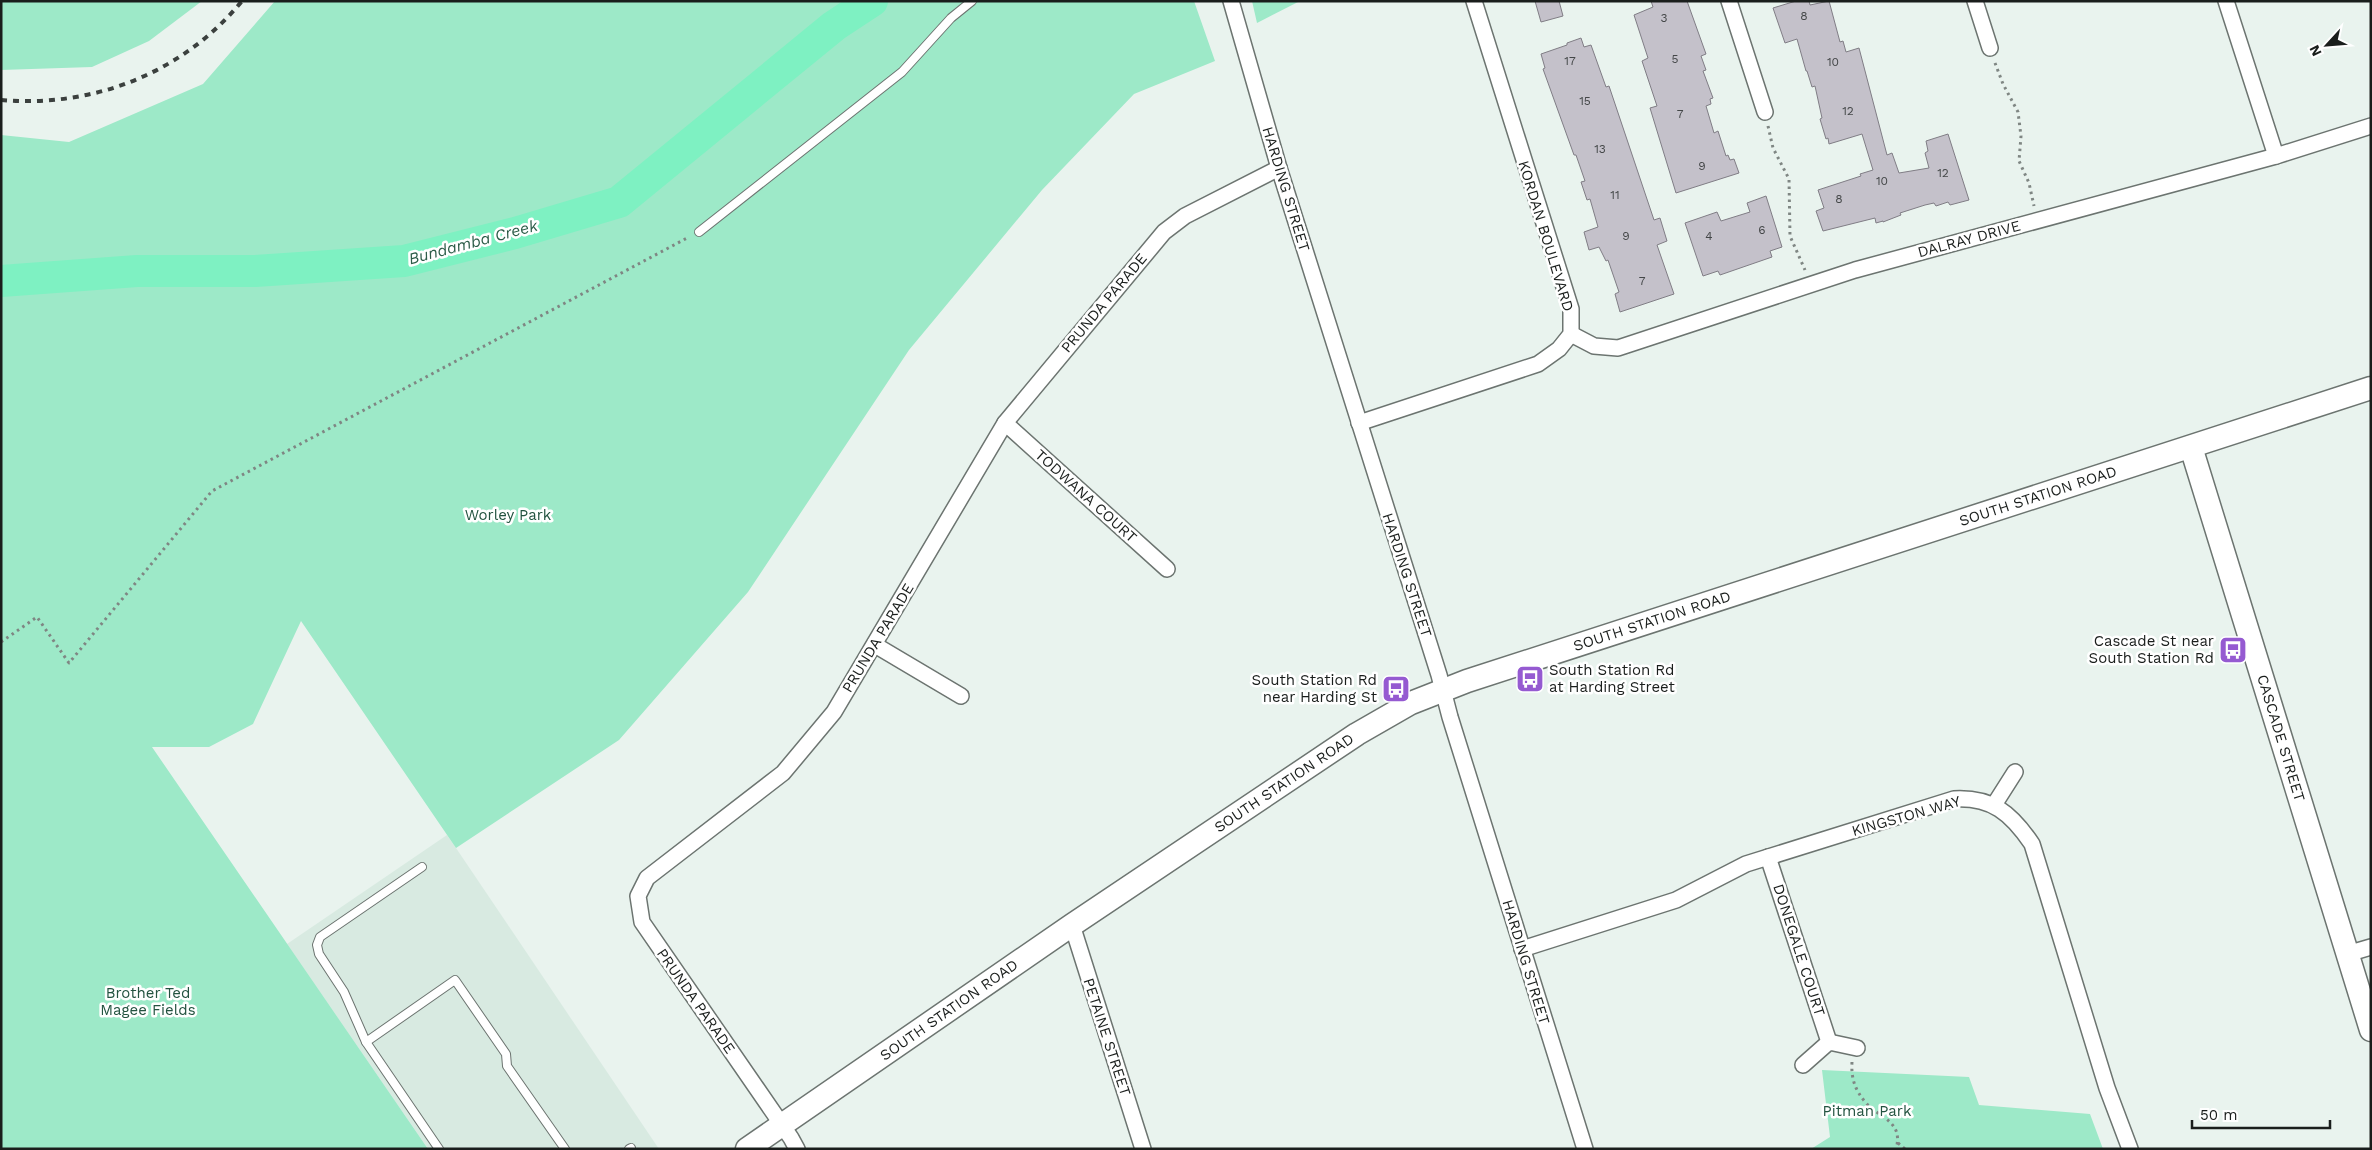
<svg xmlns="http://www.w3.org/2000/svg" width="2372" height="1150" font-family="'Work Sans',sans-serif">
<rect width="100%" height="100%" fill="#e9f3ee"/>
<polygon fill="#d8eae1" points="447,835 456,848 659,1149 428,1149 287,944"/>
<g fill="#9de9c8">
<polygon points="1,1 202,1 149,41 92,67 1,70"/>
<polygon points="275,1 1194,1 1215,61 1134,94 1042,190 909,350 748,592 619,740 456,848 301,621 253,724 209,747 152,747 428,1149 1,1149 1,135 69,142 203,84"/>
<polygon points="1252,1 1300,1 1257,23"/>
<polygon points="1822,1070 1969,1077 1979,1105 2090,1114 2103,1149 1811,1149 1830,1137"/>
</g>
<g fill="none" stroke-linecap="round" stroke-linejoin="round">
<polyline stroke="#7ef1c2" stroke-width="32" points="1,281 137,271 255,271 404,261 515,233 619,202 834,26 872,1"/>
</g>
<g fill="#c4c1ca" stroke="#807d85">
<polygon points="1535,1 1559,1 1563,16 1541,22"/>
<polygon points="1651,1 1687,1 1706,54 1701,56 1706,70 1703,71 1713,98 1710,99 1711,104 1706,106 1714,133 1718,131 1726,156 1728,155 1730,160 1734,159 1739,173 1676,193 1650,108 1657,106 1642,61 1648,58 1634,15 1653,7"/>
<polygon points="1796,1 1809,1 1810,5 1829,1 1840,42 1843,41 1846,52 1859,48 1887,155 1892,153 1899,173 1929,168 1925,153 1928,151 1926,141 1948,134 1969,200 1950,205 1948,202 1936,206 1934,203 1925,205 1900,213 1901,215 1883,222 1883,221 1876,223 1875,218 1823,231 1816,211 1824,208 1818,190 1861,176 1860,174 1873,170 1862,134 1829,144 1828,138 1826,139 1820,119 1822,118 1815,86 1812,87 1807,71 1806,71 1797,39 1785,43 1773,8"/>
<polygon points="1581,38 1584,47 1591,45 1606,87 1609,86 1654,220 1660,218 1667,241 1657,245 1674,294 1620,312 1615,294 1619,292 1608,260 1606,261 1599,247 1589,250 1584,232 1598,227 1590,199 1587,200 1581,182 1585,181 1576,155 1574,155 1543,69 1545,68 1541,54 1567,45 1567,43"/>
<polygon points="1766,196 1782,247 1770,251 1772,257 1720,275 1718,271 1703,276 1685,223 1717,212 1721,221 1750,212 1747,203"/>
</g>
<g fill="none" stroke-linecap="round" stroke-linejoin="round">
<defs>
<g id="service">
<polyline points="699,232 902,72 951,18 972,1"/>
<polyline points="366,1042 344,992 319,954 317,945 320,937 422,867"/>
<polyline points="439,1149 366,1042 455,980 506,1054 507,1066 565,1149"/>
<polyline points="629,1149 631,1148"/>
</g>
<g id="minor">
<polyline points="1231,1 1279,168 1439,675 1450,717 1585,1149"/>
<polyline points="1729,1 1765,112"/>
<polyline points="1975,1 1990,48"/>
<polyline points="2226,1 2276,156"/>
<polyline points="1571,334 1594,346 1618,348 1855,270 2276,156 2371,126"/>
<polyline points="1005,423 1167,569"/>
<polyline points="1359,423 1538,364 1559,349 1571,334 1571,309 1474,1"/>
<polyline points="875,645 961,696"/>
<polyline points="1994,805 2015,772"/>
<polyline points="1768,857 1829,1042"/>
<polyline points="1072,925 1143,1149"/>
<path d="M1522,949l154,-49 70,-36 208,-65c38,-2 57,14 78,45l75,244 23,61"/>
<polyline points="2347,954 2371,947"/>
<polyline points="1803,1065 1829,1042 1857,1048"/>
<polyline points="797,1149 791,1138 642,922 638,896 647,878 783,773 834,712 1005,423 1164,232 1185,216 1279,168"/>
</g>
<g id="secondary">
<polyline points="2191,447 2371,1030"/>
<polyline points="747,1149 1072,925 1357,734 1411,703 1467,681 2371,388"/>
</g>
</defs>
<use href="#service" stroke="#6c7470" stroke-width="10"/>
<use href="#minor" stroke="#6c7470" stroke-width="18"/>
<use href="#secondary" stroke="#6c7470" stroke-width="25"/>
<g stroke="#7f8683" stroke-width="3" stroke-dasharray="2.5 4" stroke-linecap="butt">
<polyline points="1995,63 2003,84 2018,112 2021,136 2019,161 2029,183 2034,206"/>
<polyline points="1768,126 1773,148 1789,179 1790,236 1805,270"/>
<polyline points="1,642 37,617 69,663 212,491 689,237"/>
<path d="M1852,1062c-1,17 3,28 14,41 13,15 38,18 30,46"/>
<polyline points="1898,1143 1905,1149"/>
</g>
<use href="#service" stroke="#fff" stroke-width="8"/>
<use href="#minor" stroke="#fff" stroke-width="15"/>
<use href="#secondary" stroke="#fff" stroke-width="22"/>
<path stroke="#3b403e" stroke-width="4" stroke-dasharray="6 6" stroke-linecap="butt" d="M1,100c92,8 182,-27 241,-99"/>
</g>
<defs>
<symbol id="bus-square" viewBox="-11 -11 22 22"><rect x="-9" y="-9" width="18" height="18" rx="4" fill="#955ad1" stroke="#fff"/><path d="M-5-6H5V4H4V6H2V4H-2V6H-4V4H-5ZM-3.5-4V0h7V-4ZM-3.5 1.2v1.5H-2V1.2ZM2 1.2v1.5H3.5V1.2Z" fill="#fff"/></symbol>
</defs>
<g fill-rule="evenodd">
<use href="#bus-square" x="2217" y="634" width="32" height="32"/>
<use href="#bus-square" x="1514" y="663" width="32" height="32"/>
<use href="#bus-square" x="1380" y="673" width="32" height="32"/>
</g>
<g text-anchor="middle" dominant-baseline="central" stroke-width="5" stroke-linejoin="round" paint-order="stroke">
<g font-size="12" fill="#444748">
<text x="1804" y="16">8</text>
<text x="1664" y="18">3</text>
<text x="1675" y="59">5</text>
<text x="1570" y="61">17</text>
<text x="1833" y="62">10</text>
<text x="1585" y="101">15</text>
<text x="1848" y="111">12</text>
<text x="1680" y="114">7</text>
<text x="1600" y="149">13</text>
<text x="1702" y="166">9</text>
<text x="1943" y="173">12</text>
<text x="1882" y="181">10</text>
<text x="1615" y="195">11</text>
<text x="1839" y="199">8</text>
<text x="1762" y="230">6</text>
<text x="1626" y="236">9</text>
<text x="1709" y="236">4</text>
<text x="1642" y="281">7</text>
</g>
<g font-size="15" fill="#1a1e1c" stroke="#fff">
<text transform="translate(1286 189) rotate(73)">HARDING STREET</text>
<text transform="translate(1546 236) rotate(73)">KORDAN BOULEVARD</text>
<text transform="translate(1969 239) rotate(-15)">DALRAY DRIVE</text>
<text transform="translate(1104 303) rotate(-50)">PRUNDA PARADE</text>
<text transform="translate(1086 496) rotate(42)">TODWANA COURT</text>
<text transform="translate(2038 496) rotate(-18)">SOUTH STATION ROAD</text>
<text transform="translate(1407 575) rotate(72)">HARDING STREET</text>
<text transform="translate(1652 621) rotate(-18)">SOUTH STATION ROAD</text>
<text transform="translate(878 638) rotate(-59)">PRUNDA PARADE</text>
<text transform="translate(2281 738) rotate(73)">CASCADE STREET</text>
<text transform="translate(1284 783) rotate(-34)">SOUTH STATION ROAD</text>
<text transform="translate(1906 816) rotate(-16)">KINGSTON WAY</text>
<text transform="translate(1799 950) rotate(72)">DONEGALE COURT</text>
<text transform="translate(1526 962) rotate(73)">HARDING STREET</text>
<text transform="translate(696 1001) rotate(55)">PRUNDA PARADE</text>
<text transform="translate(949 1010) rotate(-35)">SOUTH STATION ROAD</text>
<text transform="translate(1107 1037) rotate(72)">PETAINE STREET</text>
</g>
<g font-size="15" fill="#235340" stroke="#fff">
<text x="508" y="515">Worley Park</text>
<text x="148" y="993">Brother Ted<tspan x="148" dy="17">Magee Fields</tspan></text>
<text x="1867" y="1111">Pitman Park</text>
</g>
<g font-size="15" fill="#1a1e1c" stroke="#fff" text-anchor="end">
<text x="2214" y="641">Cascade St near<tspan x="2214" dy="17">South Station Rd</tspan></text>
<text x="1549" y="670" text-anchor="start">South Station Rd<tspan x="1549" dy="17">at Harding Street</tspan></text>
<text x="1377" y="680">South Station Rd<tspan x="1377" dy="17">near Harding St</tspan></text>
</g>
<g font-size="16" font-style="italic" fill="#2c5c48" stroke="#fff">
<text transform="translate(473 242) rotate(-15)">Bundamba Creek</text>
</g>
</g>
<rect width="2372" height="1150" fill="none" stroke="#1a1e1c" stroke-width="5"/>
<g transform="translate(2327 45) rotate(244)" stroke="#ffffff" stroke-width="4" paint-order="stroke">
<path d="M0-4L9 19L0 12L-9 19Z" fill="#1a1e1c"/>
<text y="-8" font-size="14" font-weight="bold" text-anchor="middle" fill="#1a1e1c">N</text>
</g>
<path d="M2192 1120v8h138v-8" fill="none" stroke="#1a1e1c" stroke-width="2.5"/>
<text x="2200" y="1120" font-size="15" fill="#1a1e1c" stroke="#ffffff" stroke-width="4" paint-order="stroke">50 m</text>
</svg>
